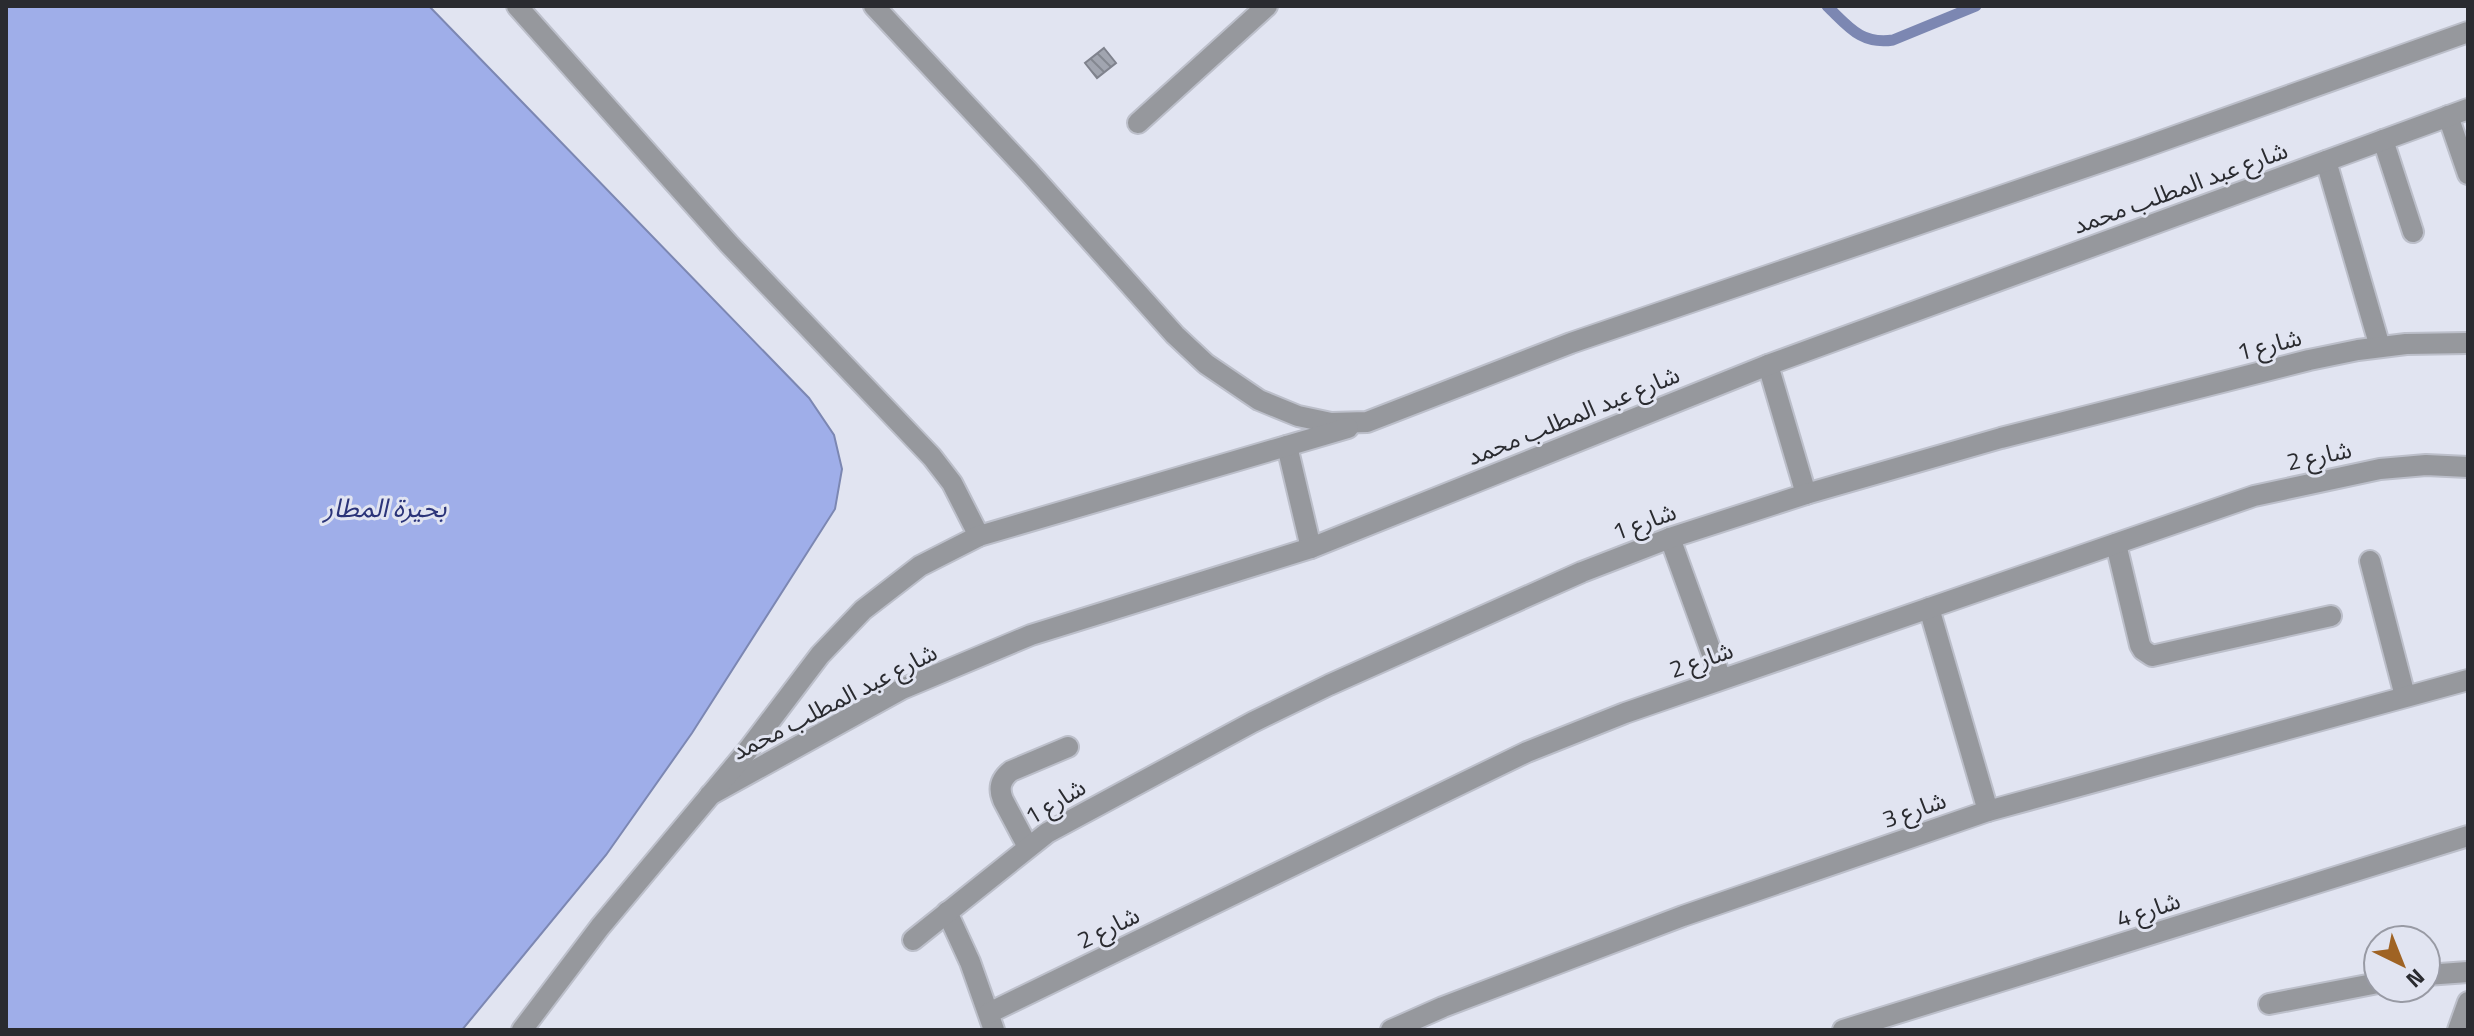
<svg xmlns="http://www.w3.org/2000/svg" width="2474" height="1036" font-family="'Titillium Web','Noto Sans Arabic',sans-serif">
<defs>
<pattern id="building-back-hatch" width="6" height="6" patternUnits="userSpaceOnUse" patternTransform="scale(2)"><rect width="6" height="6" fill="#a1a5b0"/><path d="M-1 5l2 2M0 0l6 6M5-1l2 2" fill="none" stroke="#838790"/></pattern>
</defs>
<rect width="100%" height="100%" fill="#e1e4f1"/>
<polygon fill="#9faee9" stroke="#7c87b2" stroke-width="2" points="6,6 429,6 809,398 834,435 842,469 835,509 692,733 606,855 462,1030 6,1030"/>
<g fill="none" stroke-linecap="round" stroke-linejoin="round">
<path stroke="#7c87b2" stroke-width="11" d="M1827,6c21,20 34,39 66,34l83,-34"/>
</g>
<polygon fill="url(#building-back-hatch)" stroke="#7f828d" stroke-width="2" points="1104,48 1116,63 1097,78 1085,63"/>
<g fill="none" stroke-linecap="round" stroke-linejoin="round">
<defs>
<g id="minor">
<polyline points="517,6 729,244 932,457 952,483 979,536"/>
<polyline points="874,6 1030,173 1175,335 1206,364 1259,400 1298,416 1331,423 1367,422 1571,343 2139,149 2468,32"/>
<polyline points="2448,116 2468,174"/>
<polyline points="1138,123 1267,6"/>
<polyline points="2383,140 2413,232"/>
<polyline points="2326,161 2380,347"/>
<polyline points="1768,365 1806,494"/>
<polyline points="1287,446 1311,548"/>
<polyline points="1670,538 1721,679"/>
<polyline points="2116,544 2140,645 2143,650 2152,656 2331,616"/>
<polyline points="2370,561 2405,696"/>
<polyline points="1929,608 1988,811"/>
<polyline points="710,795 902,689 1031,635 1311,548 1768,365 2468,109"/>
<path d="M1028,847l-25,-47c-5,-12 -2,-21 8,-29l57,-24"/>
<polyline points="947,912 970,962 994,1030"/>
<polyline points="913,940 1047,833 1253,722 1329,685 1582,572 1670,538 1806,494 2001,438 2309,360 2358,350 2406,344 2468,343"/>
<polyline points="2426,975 2468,972"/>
<polyline points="2269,1004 2378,983"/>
<polyline points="989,1013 1527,752 1625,713 2254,496 2380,469 2426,465 2468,467"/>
<polyline points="522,1030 600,927 748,750 820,655 863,610 920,566 979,536 1348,428"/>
<polyline points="1391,1030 1443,1007 1683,916 1988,811 2468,680"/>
<polyline points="1843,1030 2468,836"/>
<polyline points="2458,1030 2468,1002"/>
</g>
</defs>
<use href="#minor" stroke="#bcbfca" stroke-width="24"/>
<use href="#minor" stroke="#96989d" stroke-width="20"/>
</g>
<g text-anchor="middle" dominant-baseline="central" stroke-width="6" stroke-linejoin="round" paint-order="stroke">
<g font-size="24" fill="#2a2b30" stroke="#e1e4f1">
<text transform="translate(2180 187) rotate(-20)">شارع عبد المطلب محمد</text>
<text transform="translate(2269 344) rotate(-14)">شارع 1</text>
<text transform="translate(1573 415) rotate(-22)">شارع عبد المطلب محمد</text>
<text transform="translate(2319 455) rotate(-12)">شارع 2</text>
<text transform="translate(1644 521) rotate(-20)">شارع 1</text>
<text transform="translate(1701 659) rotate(-19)">شارع 2</text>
<text transform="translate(834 701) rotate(-27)">شارع عبد المطلب محمد</text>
<text transform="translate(1055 801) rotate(-31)">شارع 1</text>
<text transform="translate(1914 809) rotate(-19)">شارع 3</text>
<text transform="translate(2148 909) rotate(-18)">شارع 4</text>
<text transform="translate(1108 927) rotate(-26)">شارع 2</text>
</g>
<g font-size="26" font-style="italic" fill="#2b3479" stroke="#e1e4f1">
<text x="385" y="507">بحيرة المطار</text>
</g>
</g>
<rect width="2474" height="1036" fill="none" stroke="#2a2b30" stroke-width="16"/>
<g transform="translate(2402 964) rotate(137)"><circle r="38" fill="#e1e4f1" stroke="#989aa4" stroke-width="2"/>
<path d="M0-6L14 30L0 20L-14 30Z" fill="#9f6324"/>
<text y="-12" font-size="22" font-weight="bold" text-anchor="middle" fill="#2a2b30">N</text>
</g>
</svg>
